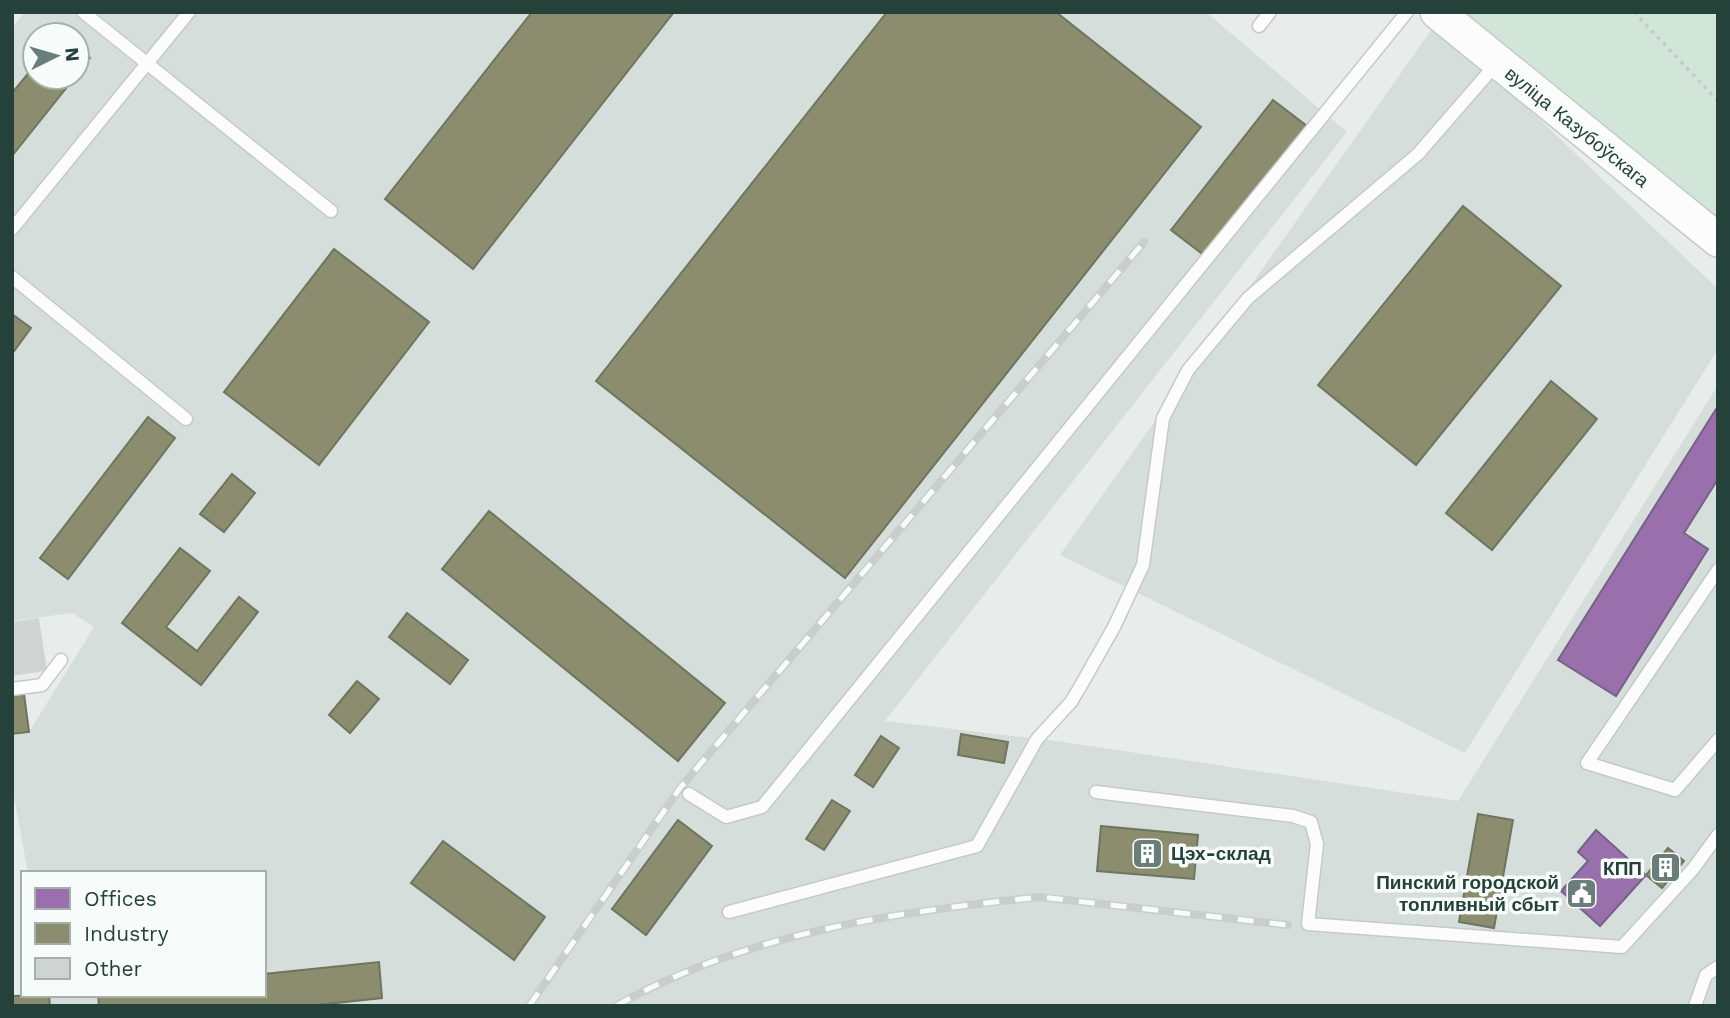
<svg xmlns="http://www.w3.org/2000/svg" width="1730" height="1018" font-family="'Work Sans',sans-serif">
<rect width="100%" height="100%" fill="#e8edeb"/>
<g fill="#d6dedb" fill-rule="evenodd">
<path d="M25,12h1181l141,120 -462,589 172,20 401,60 260,-416v621h-1706v-10l13,-1h239v-122h-236l-16,-87v-52l17,-2 65,-105 -22,-14 -60,8v-593zM35,35h42v42h-42z"/>
<polygon points="1437,22 1718,289 1718,349 1465,753 1060,555"/>
</g>
<polygon fill="#d1e6d8" points="1454,12 1718,12 1718,220"/>
<g fill="#9970ab" stroke="#766289" stroke-width="2">
<polygon points="1718,406 1718,479 1684,533 1708,549 1616,696 1558,660"/>
<polygon points="1596,830 1646,875 1600,926 1561,891 1588,861 1578,852"/>
</g>
<g fill="#8c8c6e" stroke="#6d765e" stroke-width="2">
<polygon points="532,12 674,12 473,269 385,199"/>
<polygon points="887,12 1056,12 1201,127 845,578 596,381"/>
<polygon points="77,47 90,58 77,74"/>
<polygon points="35,65 35,77 75,77 12,156 12,93"/>
<polygon points="1273,100 1307,126 1205,256 1171,230"/>
<polygon points="1463,206 1561,286 1416,465 1318,385"/>
<polygon points="334,249 429,322 319,465 224,392"/>
<polygon points="12,314 31,328 12,354"/>
<polygon points="1551,381 1597,419 1492,550 1446,513"/>
<polygon points="148,417 175,438 68,579 40,558"/>
<polygon points="232,474 255,493 224,532 200,514"/>
<polygon points="489,511 725,703 678,761 442,569"/>
<polygon points="180,548 210,571 166,627 197,651 239,597 258,612 201,685 122,623"/>
<polygon points="407,613 468,660 450,684 389,637"/>
<polygon points="357,681 379,699 350,733 329,715"/>
<polygon points="24,694 29,732 12,734 12,696"/>
<polygon points="961,734 1008,742 1004,763 958,755"/>
<polygon points="881,736 899,748 873,787 855,775"/>
<polygon points="832,800 850,811 824,850 806,839"/>
<polygon points="1478,814 1513,820 1494,928 1459,922"/>
<polygon points="678,820 712,846 646,935 612,909"/>
<polygon points="1101,826 1198,835 1194,879 1097,871"/>
<polygon points="443,841 545,917 514,960 411,883"/>
<polygon points="1668,848 1684,861 1662,888 1646,875"/>
<polygon points="379,962 382,998 308,1006 99,1006 98,995 264,995 264,974"/>
<polygon points="49,995 50,1006 12,1006 12,996"/>
</g>
<polygon fill="#cfd4d2" stroke="#d1d6d4" stroke-width="2" points="38,619 46,670 12,675 12,623"/>
<g fill="none" stroke-linecap="round" stroke-linejoin="round">
<defs>
<g id="lane">
<polyline points="83,12 331,211"/>
<polyline points="1259,26 1270,12"/>
<polyline points="12,229 189,12"/>
<polyline points="12,277 186,419"/>
<polyline points="1718,570 1587,763 1675,790 1718,740"/>
<polyline points="12,689 42,685 61,660"/>
<polyline points="1096,792 1293,816 1311,822 1317,844 1308,924 1622,947 1693,869 1718,835"/>
<polyline points="689,794 726,817 762,807 1407,12"/>
<polyline points="729,912 977,846 1037,739 1071,702 1080,687 1114,627 1143,565 1163,418 1188,370 1248,298 1418,154 1497,63"/>
<polyline points="1695,1006 1706,975 1718,967"/>
</g>
<polyline id="secondary" points="1437,12 1718,240"/>
</defs>
<use href="#lane" stroke="#c5cac8" stroke-width="15"/>
<use href="#secondary" stroke="#c3cbc8" stroke-width="36"/>
<polyline stroke="#c3ccca" stroke-width="3.5" stroke-dasharray="3.5 5" stroke-linecap="butt" points="1634,12 1718,101"/>
<use href="#lane" stroke="#fcfcfc" stroke-width="12"/>
<use href="#secondary" stroke="#fcfcfc" stroke-width="33"/>
<defs>
<g id="rail">
<polyline points="529,1006 680,788 1144,242"/>
<path d="M616,1006c129,-73 279,-94 424,-109l248,28"/>
</g>
</defs>
<use href="#rail" stroke="#c9cdcc" stroke-width="8"/>
<use href="#rail" stroke="#f7fbf9" stroke-width="5" stroke-dasharray="16" stroke-linecap="butt"/>
</g>
<defs>
<symbol id="building-square" viewBox="-11 -11 22 22"><rect x="-9" y="-9" width="18" height="18" rx="4" fill="#697e78" stroke="#f7fbf9"/><path d="M-4-6H4V6H1V3H-1V6H-4ZM-2.5-4.3h1.7v1.8h-1.7ZM.8-4.3h1.7v1.8H.8ZM-2.5-1h1.7V.8h-1.7ZM.8-1h1.7V.8H.8Z" fill="#fff"/></symbol>
<symbol id="civic-square" viewBox="-11 -11 22 22"><rect x="-9" y="-9" width="18" height="18" rx="4" fill="#697e78" stroke="#f7fbf9"/><path d="M-.6-6.5H3V-4.5H.6V-3L4-1V1h2V6H-6V1h2V-1L-.6-3ZM-1.2 2.5V6h2.4V2.5Z" fill="#fff"/></symbol>
</defs>
<g fill-rule="evenodd">
<use href="#building-square" x="1130" y="836" width="35" height="35"/>
<use href="#building-square" x="1648" y="850" width="35" height="35"/>
<use href="#civic-square" x="1564" y="876" width="35" height="35"/>
</g>
<g text-anchor="middle" dominant-baseline="central" stroke-width="7" stroke-linejoin="round" paint-order="stroke">
<g font-size="19" fill="#24423a" stroke="#f7fbf9">
<text transform="translate(1577 127) rotate(39)">вуліца Казубоўскага</text>
</g>
<g font-size="19" font-weight="bold" fill="#24423a" stroke="#f7fbf9" text-anchor="end">
<text x="1171" y="853" text-anchor="start">Цэх-склад</text>
<text x="1642" y="868">КПП</text>
<text x="1559" y="882">Пинский городской<tspan x="1559" dy="22">топливный сбыт</tspan></text>
</g>
</g>
<rect width="1730" height="1018" fill="none" stroke="#24423a" stroke-width="28"/>
<rect x="21" y="871" width="245" height="126" fill="#f7fbf9" stroke="#a3b1ad" stroke-width="2"/>
<rect x="35" y="888" width="35" height="21" fill="#9970ab" stroke="#a3b1ad" stroke-width="2"/>
<text x="84" y="906" font-size="21" fill="#24423a">Offices</text>
<rect x="35" y="923" width="35" height="21" fill="#8c8c6e" stroke="#a3b1ad" stroke-width="2"/>
<text x="84" y="941" font-size="21" fill="#24423a">Industry</text>
<rect x="35" y="958" width="35" height="21" fill="#cfd4d2" stroke="#a3b1ad" stroke-width="2"/>
<text x="84" y="976" font-size="21" fill="#24423a">Other</text>
<g transform="translate(56 56) rotate(85)"><circle r="33" fill="#f7fbf9" stroke="#a3b1ad" stroke-width="2"/>
<path d="M0-5L12 26L0 18L-12 26Z" fill="#697e78"/>
<text y="-10" font-size="19" font-weight="bold" text-anchor="middle" fill="#24423a">N</text>
</g>
</svg>
